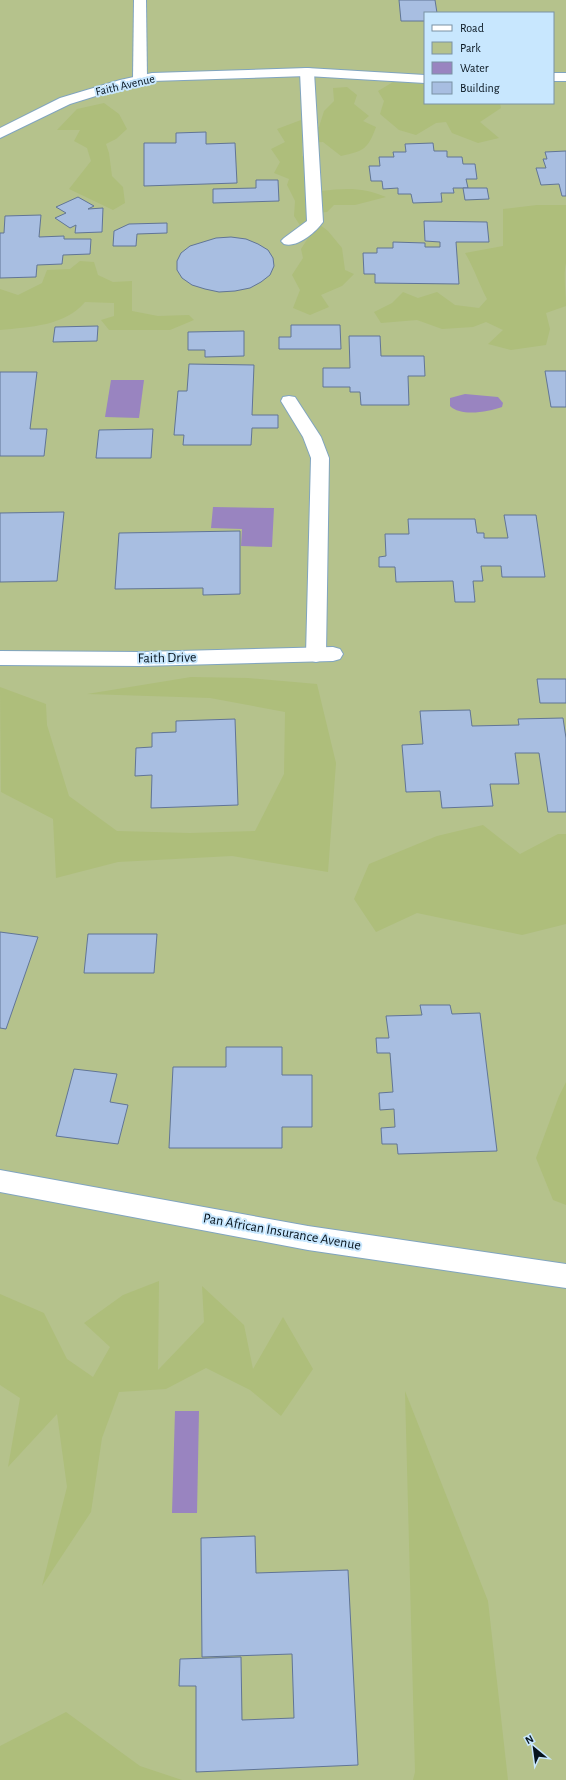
<svg xmlns="http://www.w3.org/2000/svg" width="566" height="1780" font-family="'Alegreya Sans',sans-serif">
<rect width="100%" height="100%" fill="#c8e7fe"/>
<path fill="#b5c28c" fill-rule="evenodd" d="M0,0h566v1780h-566zM425,13h128v90h-128z"/>
<g fill="#aebe7b">
<polygon points="393,82 425,84 425,103 500,103 501,108 480,122 499,138 478,143 452,133 446,122 436,123 416,135 399,130 380,114 384,101 378,91"/>
<path d="M347,87l10,8 -3,9 15,12 -6,5 13,6c-8,22 -12,24 -35,29l-18,-14 -21,1v13l18,8 1,27c26,-3 41,-4 65,6l-31,8h-21l-7,7 -21,2 22,17 14,17 3,22 9,4 -12,12 -21,9 8,12 -19,8 -17,-7 7,-18 -8,-15 11,-17 -2,-9 7,-11 -14,-22 1,-15 -8,-16 2,-6 -15,-6 6,-11 -9,-13 14,-7 -8,-13 24,-9 18,7 5,-16 10,-10 -1,-13z"/>
<polygon points="104,103 119,114 127,129 116,139 106,144 109,153 112,176 123,187 125,203 113,210 69,189 91,161 87,148 74,141 80,130 57,130 77,109"/>
<path d="M537,205h29v58c-3,13 0,29 0,43l-20,7 4,16 -4,16 -35,5 -23,-6 15,-14 -17,-8 -13,5 -31,2 -25,-9 -36,3 -7,-11 18,-9 11,-11 15,6 19,-6 18,13 24,3 8,-9c-8,-15 -13,-31 -22,-46l38,-7v-37z"/>
<path d="M80,261l14,1 4,13 15,7 19,-1v30l26,5 31,-1 5,5 -24,10h-61l-8,-10 13,-4v-13l-29,-1c-20,24 -55,25 -85,28v-41l18,6 24,-12 5,-13 23,-1z"/>
<polygon points="191,677 248,678 317,684 336,763 328,872 232,856 118,862 56,878 53,819 1,792 0,687 46,704 47,725 69,796 117,831 190,833 255,831 284,774 285,712 210,698 87,694"/>
<polygon points="483,825 520,854 558,834 566,834 566,924 522,935 417,913 376,932 354,899 369,864 437,836"/>
<polygon points="566,1082 566,1205 553,1200 536,1158 559,1096"/>
<polygon points="159,1281 158,1370 204,1322 202,1286 244,1325 253,1369 283,1317 313,1369 281,1416 250,1390 206,1368 166,1389 119,1392 102,1438 91,1512 42,1586 67,1487 57,1414 8,1467 20,1398 0,1385 0,1294 44,1313 67,1359 93,1377 110,1347 84,1323 123,1295"/>
<polygon points="405,1391 488,1601 508,1780 413,1780 415,1772"/>
<polygon points="66,1712 140,1766 182,1780 0,1780 0,1746"/>
</g>
<g fill="#9984c0">
<polygon points="111,380 144,380 139,418 105,417"/>
<path d="M465,394l33,3 5,6 -1,4c-14,5 -41,10 -52,-1v-8z"/>
<polygon points="213,507 274,508 272,547 241,546 242,529 211,528"/>
<polygon points="175,1411 199,1411 197,1513 172,1513"/>
</g>
<g fill="#a8bee1" stroke="#617596">
<polygon points="399,0 435,0 437,13 425,13 425,21 401,21"/>
<polygon points="206,132 206,144 235,143 237,183 144,186 144,143 176,143 176,133"/>
<polygon points="433,143 434,151 447,151 447,157 462,157 463,164 475,164 477,179 466,179 468,188 453,188 454,193 441,193 442,202 413,203 411,194 398,194 398,188 383,189 382,181 371,181 369,166 380,166 379,157 394,157 393,152 406,152 405,144"/>
<polygon points="566,151 566,196 562,196 559,184 541,185 536,168 546,168 543,159 547,159 545,152"/>
<polygon points="256,180 278,180 279,201 213,203 213,189 256,188"/>
<polygon points="463,188 487,188 489,199 465,200"/>
<polygon points="78,197 94,206 88,209 103,208 102,232 75,233 76,225 70,228 55,218 66,213 56,207"/>
<polygon points="41,215 39,237 64,236 64,239 91,239 90,254 63,255 62,264 37,265 36,277 0,278 0,233 4,233 5,216"/>
<polygon points="424,221 487,222 489,242 456,242 459,284 375,283 375,274 364,274 363,253 377,253 377,248 393,248 393,242 425,243 425,247 440,247 440,242 425,241"/>
<polygon points="167,223 167,233 137,234 136,246 113,246 114,231 129,224"/>
<polygon points="231,237 246,239 258,244 268,250 273,258 274,266 270,275 261,282 250,288 235,291 219,292 205,289 192,285 182,278 177,270 177,261 181,253 190,246 216,238"/>
<polygon points="291,325 340,325 341,349 279,349 279,337 291,337"/>
<polygon points="98,326 97,341 53,342 55,327"/>
<polygon points="244,331 244,356 205,357 205,350 188,350 188,332"/>
<polygon points="349,336 380,336 381,356 424,356 425,376 408,376 409,405 361,405 360,392 350,392 350,387 323,387 323,368 350,368"/>
<polygon points="189,364 254,365 252,415 278,415 278,428 252,428 251,445 183,445 184,435 174,435 178,391 187,391"/>
<polygon points="545,371 566,371 566,407 551,407"/>
<polygon points="0,372 37,372 30,429 47,429 44,456 0,456"/>
<polygon points="153,429 151,458 96,458 99,430"/>
<polygon points="64,512 57,581 0,582 0,513"/>
<polygon points="504,515 536,515 545,577 502,577 501,566 481,566 483,581 473,581 475,602 455,602 453,581 396,582 395,567 379,567 379,557 386,556 385,534 409,534 408,519 475,519 477,533 484,533 484,538 508,538"/>
<polygon points="240,531 240,594 203,595 203,588 115,589 119,533"/>
<polygon points="537,679 566,679 566,703 540,703"/>
<polygon points="470,710 472,726 519,725 518,719 563,718 566,738 566,812 548,812 539,753 515,753 519,784 490,784 493,806 442,808 440,791 406,792 402,745 423,744 420,711"/>
<polygon points="235,719 238,805 151,808 152,775 135,776 136,748 152,747 152,733 176,732 176,721"/>
<polygon points="0,932 38,937 6,1029 0,1028"/>
<polygon points="88,934 157,934 154,973 84,973"/>
<polygon points="420,1005 450,1005 452,1014 480,1013 497,1151 398,1154 397,1144 382,1144 381,1128 395,1127 394,1109 380,1110 379,1093 393,1092 390,1053 377,1053 376,1038 389,1038 386,1016 422,1015"/>
<polygon points="226,1047 282,1047 282,1075 312,1075 312,1127 282,1127 282,1148 169,1148 173,1067 226,1067"/>
<polygon points="74,1069 117,1074 110,1102 128,1105 118,1144 56,1136"/>
<polygon points="255,1536 256,1573 348,1570 358,1765 196,1772 196,1686 179,1686 180,1659 241,1657 242,1720 294,1718 292,1654 202,1657 201,1538"/>
</g>
<g fill="none" stroke-linecap="round" stroke-linejoin="round">
<defs>
<g id="lane">
<polygon points="134,0 146,0 147,79 145,82 135,82 133,79"/>
<path d="M307,68l5,1 2,3 9,150c-8,11 -26,26 -39,22l-3,-3 3,-3 23,-17 -7,-149 2,-3z"/>
<polygon points="289,396 295,397 321,437 329,458 326,655 323,660 316,662 309,660 306,655 311,458 303,437 281,401 283,397"/>
</g>
<g id="street">
<polygon points="307,68 425,75 425,83 307,76 152,81 128,86 70,104 0,138 0,128 60,98 120,80 152,73"/>
<rect x="553" y="73" width="13" height="8"/>
<polygon points="333,647 340,649 343,654 340,659 333,661 140,666 0,665 0,651 140,652"/>
<polygon points="0,1170 308,1226 566,1264 566,1288 308,1250 0,1192"/>
</g>
</defs>
<use href="#lane" stroke="#80a4bf" stroke-width="2"/>
<use href="#street" stroke="#80a4bf" stroke-width="2"/>
<use href="#lane" fill="#fff" fill-rule="evenodd"/>
<use href="#street" fill="#fff" fill-rule="evenodd"/>
</g>
<g text-anchor="middle" dominant-baseline="central" stroke-width="4" stroke-linejoin="round" paint-order="stroke">
<g font-size="12" fill="#06131d" stroke="#c8e7fe">
<text transform="translate(125 85) rotate(-13)">Faith Avenue</text>
</g>
<g font-size="14" fill="#06131d" stroke="#c8e7fe">
<text transform="translate(167 658) rotate(-1)">Faith Drive</text>
<text transform="translate(282 1232) rotate(10)">Pan African Insurance Avenue</text>
</g>
</g>
<rect x="424" y="12" width="130" height="92" fill="#c8e7fe" stroke="#7a92a4"/>
<rect x="432" y="25" width="20" height="6" fill="#ffffff" stroke="#7a92a4"/>
<text x="460" y="32" font-size="12" fill="#06131d">Road</text>
<rect x="432" y="42" width="20" height="12" fill="#b5c28c" stroke="#7a92a4"/>
<text x="460" y="52" font-size="12" fill="#06131d">Park</text>
<rect x="432" y="62" width="20" height="12" fill="#9984c0" stroke="#7a92a4"/>
<text x="460" y="72" font-size="12" fill="#06131d">Water</text>
<rect x="432" y="82" width="20" height="12" fill="#a8bee1" stroke="#7a92a4"/>
<text x="460" y="92" font-size="12" fill="#06131d">Building</text>
<g transform="translate(534 1748) rotate(331)" stroke="#c8e7fe" stroke-width="3" paint-order="stroke">
<path d="M0-3L7 15L0 10L-7 15Z" fill="#06131d"/>
<text y="-6" font-size="11" font-weight="bold" text-anchor="middle" fill="#06131d">N</text>
</g>
</svg>
